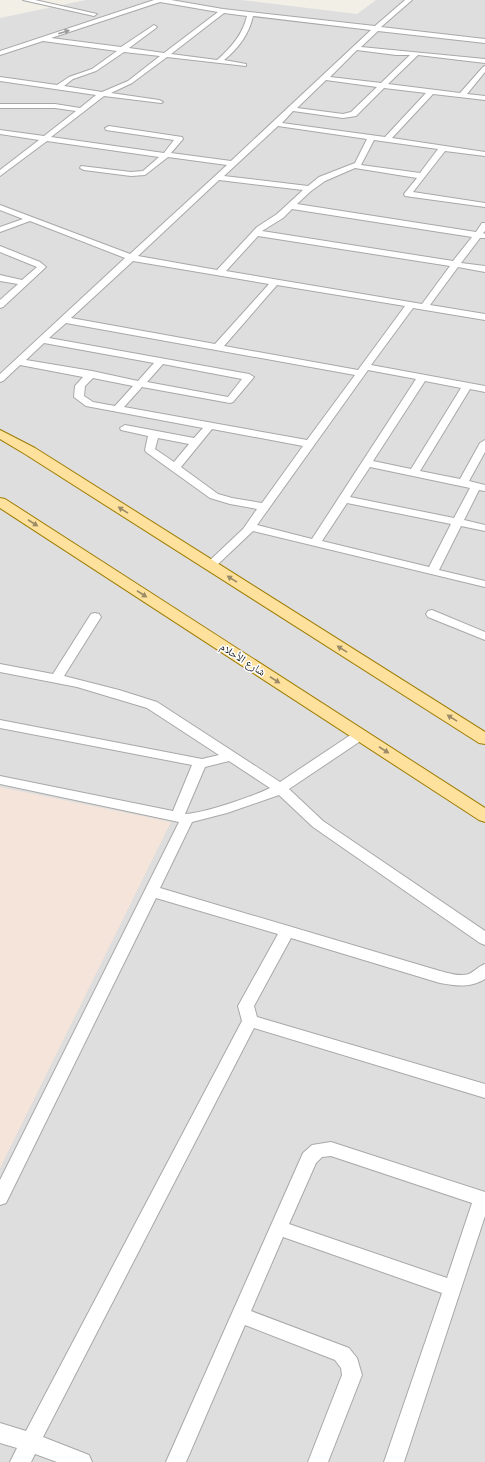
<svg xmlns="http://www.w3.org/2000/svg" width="485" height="1462" font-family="Montserrat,'Noto Naskh Arabic',sans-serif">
<rect width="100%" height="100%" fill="#f2efe7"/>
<polygon fill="#dfdede" points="86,0 241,0 357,14 376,0 485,0 485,1462 0,1462 0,18"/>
<polygon fill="#f4e4da" points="0,787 171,822 0,1168"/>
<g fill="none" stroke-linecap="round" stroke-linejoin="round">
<defs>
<g id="minor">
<polygon points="23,0 35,0 97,14 94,16"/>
<path d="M154,0h17l52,9 152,17 30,-26h7l-31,27 104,12v4l-107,-12 -17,16 124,12v4l-67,-8 -30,29 72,9 23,-26 2,-1v6l-18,22 18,2v4l-52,-6 -41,44 93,14v4l-40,-5 -32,41 72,11v4l-80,-11 -1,-2 13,-16 -62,-10 -30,13 -14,10 -14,13 179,28 6,-9h3v8l-2,2 2,1v4h-5l-19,25 24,3v6l-27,-5 -28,38 55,9v6l-72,-12 -42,57 114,21v6l-15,-3 -50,82 40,8 20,-36 5,-3v12l-16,29 16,4v6l-6,-1 -15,30 21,5v6l-24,-5 -22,44 46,11v6l-232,-56 -38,36h-8l-2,-2 2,-2 36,-34 14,-20 -27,-5 -20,-6 -64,-46 -1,-2 3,-14 -27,-6 -1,-2 5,-3 69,13 9,-10 -117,-22 -12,-9 1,-11 8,-9 -63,-12 -17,16 -3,1v-8l125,-116 -95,-37 -30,11v-5l23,-8 -23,-9v-5l130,49 97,-89 -59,-8 -23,18 -14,1 -47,-6 -4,-2 1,-2 50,6 12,-1 16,-14 -112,-16 -47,35v-6l39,-30 -39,-6v-4l44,6 32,-25 -21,-3h-55v-4h55l25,4 16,-13 -96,-14v-4l57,8 12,-8 23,-8 25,-18 -74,-10 -43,14v-4zM160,2l58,10 -54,41 -35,-5 27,-20 1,-1 -3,-2 -33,22 -70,-9zM224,13l23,3c-4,18 -16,32 -30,44l-46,-6zM253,16l118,14 -140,131 -60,-8 12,-14 -1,-2 -73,-11 -4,2 1,2 68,10 -10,13 -113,-16 53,-41 57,7 2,-1 -4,-2 -48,-7 21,-10 35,-26 79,9v-2l-22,-4c14,-11 25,-26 29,-44zM357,50l39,5h14l-29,28 -51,-6zM124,52l36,4 -32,25 -26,11 -38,-6 9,-7 23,-8zM326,80l51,7 -26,25 -8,2 -46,-6zM384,88l42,5 -41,44 -103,-14 11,-12 50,7 13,-2zM278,126l89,13 -12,24 -36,14 -11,9 -84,-10zM374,140l64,9 -18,24 -59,-8zM219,180l84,10 -26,24 -20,13 -40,43 -79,-14zM292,209l180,28 -19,24 -191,-30 21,-13zM258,236l192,30 -28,38 -196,-33zM133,261l136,23 -54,60 -144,-26zM277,285l128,21 -47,64 -134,-24zM66,323l289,52 -48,65 -183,-33 18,-20 88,16 3,-1 21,-25 -5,-3 -200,-36zM44,343l110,20 -16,18 -46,-10 -66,-11zM163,364l79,15 -14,18 -81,-15zM368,370l48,9 -104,160 -55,-14zM93,378l40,8 -18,20 -22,-4 -9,-6 1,-10zM425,381l36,7 -50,81 -38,-8zM212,429l91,17 -41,57 -30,-5 -14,-4 -37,-27zM158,438l31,6 -15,18 -19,-13zM370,467l100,21 -16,30 -104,-21zM347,503l104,21 -22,43 -107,-26z"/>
<polygon points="0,246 40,262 46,267 3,307 0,308 0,300 18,284 0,281 0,275 22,280 37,267 0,252"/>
<polygon points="432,610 485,632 485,640 428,617 426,614 428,611"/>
<path d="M95,613l4,1 2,3 -37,59 55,14 38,12 123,80 75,-50 5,-1 5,1 2,3 -2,3 -76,51 34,32 162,110v14l-5,-2 -167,-116 -34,-32 -52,18 -35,9 -32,66 280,83c8,2 20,6 29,3 6,-3 10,-8 16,-10v15c-15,9 -28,7 -45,4l-149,-45 -37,68 3,11 228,67v14l-231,-70 -211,409 46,18 3,7h-35l-22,-8 -4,8h-21l7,-14 -17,-5v-20l26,8 216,-410 -4,-15 40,-72 -122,-36 -150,305 -6,2v-25l179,-358 -179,-38v-8l173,35 19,-46 -192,-37v-8l202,39 17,-4 -72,-47 -70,-21 -77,-15v-8l53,10 38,-60zM229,761l41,27c-16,8 -68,26 -85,26l20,-47z"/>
<path d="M331,1142l154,50v24l-81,246h-20l58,-169 -159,-56 -32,74 98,37 8,10 5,17 -34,87h-20l34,-87 -1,-7 -6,-8 -90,-35 -59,137h-20l137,-309 9,-8zM331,1156l141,47 -25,75 -158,-54 27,-61 6,-6z"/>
</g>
<g id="major">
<polygon points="0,430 35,448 485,732 485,744 479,743 25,454 0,439"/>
<polygon points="0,498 5,499 485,808 485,822 479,820 0,508"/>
</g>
</defs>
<use href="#minor" stroke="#a8a8a8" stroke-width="2"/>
<use href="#major" stroke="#9d7c00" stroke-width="2"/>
<use href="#minor" fill="#fff" fill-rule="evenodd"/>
<use href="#major" fill="#ffe19e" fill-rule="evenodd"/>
</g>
<defs><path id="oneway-solid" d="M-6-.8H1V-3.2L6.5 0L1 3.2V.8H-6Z"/></defs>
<use fill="#9b9b9b" href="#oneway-solid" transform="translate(64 32) rotate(-18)"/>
<g fill="#9b8b66">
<use href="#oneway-solid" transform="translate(123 510) rotate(-148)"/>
<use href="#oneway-solid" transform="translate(33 523) rotate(33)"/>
<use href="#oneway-solid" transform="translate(232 579) rotate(-148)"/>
<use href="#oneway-solid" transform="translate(142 594) rotate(33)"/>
<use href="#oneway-solid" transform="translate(342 649) rotate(-148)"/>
<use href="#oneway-solid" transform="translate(275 680) rotate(33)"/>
<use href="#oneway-solid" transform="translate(452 718) rotate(-148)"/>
<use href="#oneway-solid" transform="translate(384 750) rotate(33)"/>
</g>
<g text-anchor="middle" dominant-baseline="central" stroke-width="3" stroke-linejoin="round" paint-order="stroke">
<g font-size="11" fill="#212121" stroke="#fff">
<text transform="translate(243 659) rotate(33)">شارع الأحلام</text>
</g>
</g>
</svg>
